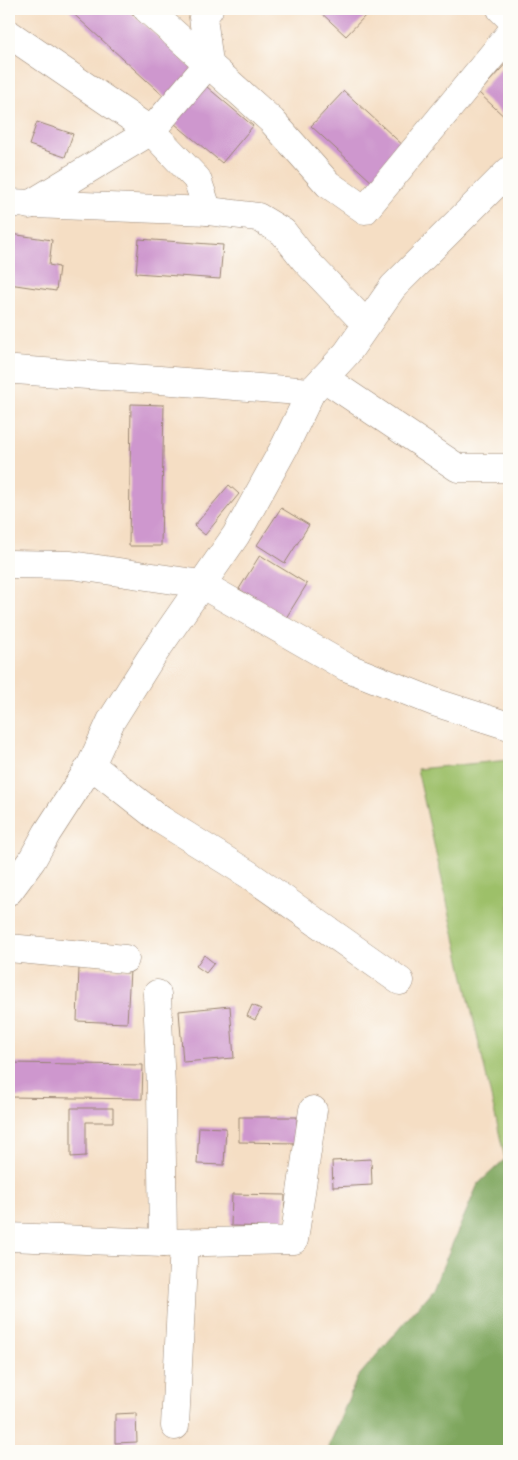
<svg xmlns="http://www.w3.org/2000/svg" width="518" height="1460" font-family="Mynerve,sans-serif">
<rect width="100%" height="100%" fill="#fdfcf7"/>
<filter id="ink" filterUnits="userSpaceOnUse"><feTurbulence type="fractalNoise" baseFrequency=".02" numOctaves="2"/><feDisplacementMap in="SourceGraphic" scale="10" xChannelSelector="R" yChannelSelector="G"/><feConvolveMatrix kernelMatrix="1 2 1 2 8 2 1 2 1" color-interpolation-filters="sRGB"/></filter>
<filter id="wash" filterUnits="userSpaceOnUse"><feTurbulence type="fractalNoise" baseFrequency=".0096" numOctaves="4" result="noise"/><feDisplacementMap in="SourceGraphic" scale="20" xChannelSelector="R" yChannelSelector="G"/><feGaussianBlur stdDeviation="1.12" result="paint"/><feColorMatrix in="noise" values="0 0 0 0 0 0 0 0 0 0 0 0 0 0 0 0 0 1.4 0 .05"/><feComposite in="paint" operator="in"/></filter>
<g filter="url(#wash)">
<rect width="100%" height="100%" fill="#f5dec4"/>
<polygon fill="#9dc069" stroke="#6c7544" points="509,760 509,1158 505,1159 417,769"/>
<polygon fill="#7ea65d" stroke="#5c683e" points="509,1158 509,1451 330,1451 329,1446 357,1378 433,1289 478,1184 505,1159"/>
<g id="blocks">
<g fill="#ce97ce">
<polygon points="68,9 127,9 193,69 167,99"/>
<polygon points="317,9 359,9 366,15 346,36"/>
<polygon points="509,60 509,121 479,93"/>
<polygon points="200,81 253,126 222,163 169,119"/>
<polygon points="344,91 406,148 373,183 311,126"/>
<polygon points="37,122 73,134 65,157 29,145"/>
<polygon points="11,234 52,240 49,265 59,267 56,291 9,284 9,248"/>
<polygon points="139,239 223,245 220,279 136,273"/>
<polygon points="131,404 164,405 161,546 129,546"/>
<polygon points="229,485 239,494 205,535 194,526"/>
<polygon points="281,508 309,525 285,563 257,545"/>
<polygon points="260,555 307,584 286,618 239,589"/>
<polygon points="204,955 214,963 206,973 196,966"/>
<polygon points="79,968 130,970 127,1023 77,1021"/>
<polygon points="252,1005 261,1009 255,1020 247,1016"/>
<polygon points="230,1006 234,1058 183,1062 179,1011"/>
<polygon points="9,1063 143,1065 142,1099 9,1097"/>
<polygon points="71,1108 113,1108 113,1122 86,1122 86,1156 71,1157"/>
<polygon points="239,1117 297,1117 297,1143 239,1142"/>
<polygon points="199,1127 226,1128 224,1165 197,1164"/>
<polygon points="371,1159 372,1185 333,1187 332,1161"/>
<polygon points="232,1194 285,1195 284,1227 231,1226"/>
<polygon points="136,1413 137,1442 115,1443 115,1414"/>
</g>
</g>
</g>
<g filter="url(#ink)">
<use href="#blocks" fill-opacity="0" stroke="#988471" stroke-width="1"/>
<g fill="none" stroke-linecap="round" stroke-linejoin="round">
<defs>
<g id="street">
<polyline points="147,9 272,121 328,184 365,210 509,35"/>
<polyline points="501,9 509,17"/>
<polyline points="9,34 151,131 197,179 208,211"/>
<polyline points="9,203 208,211 258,217 283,232 305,260 366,324"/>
<polyline points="29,205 151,131 209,63 203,17 209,9"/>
<polyline points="15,370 160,380 311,392"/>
<polyline points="324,378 458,468 509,468"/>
<polyline points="9,564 71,565 201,584 346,667 437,703 509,726"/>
<polyline points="91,765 161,820 248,874 400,981"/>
<polyline points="9,891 32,860 47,833 91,765 111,721 150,659 236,535 285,446 311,392 347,353 393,287 509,171"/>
<polyline points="9,948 125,959"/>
<polyline points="157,994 161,1089 163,1243"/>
<polyline points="9,1237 163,1243 294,1240 313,1110"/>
<polyline points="175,1426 184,1243"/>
</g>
</defs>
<use href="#street" stroke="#988471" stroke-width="29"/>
<use href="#street" stroke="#fff" stroke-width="28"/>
</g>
</g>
<rect width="518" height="1460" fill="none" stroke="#fdfcf7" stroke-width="30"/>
</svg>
